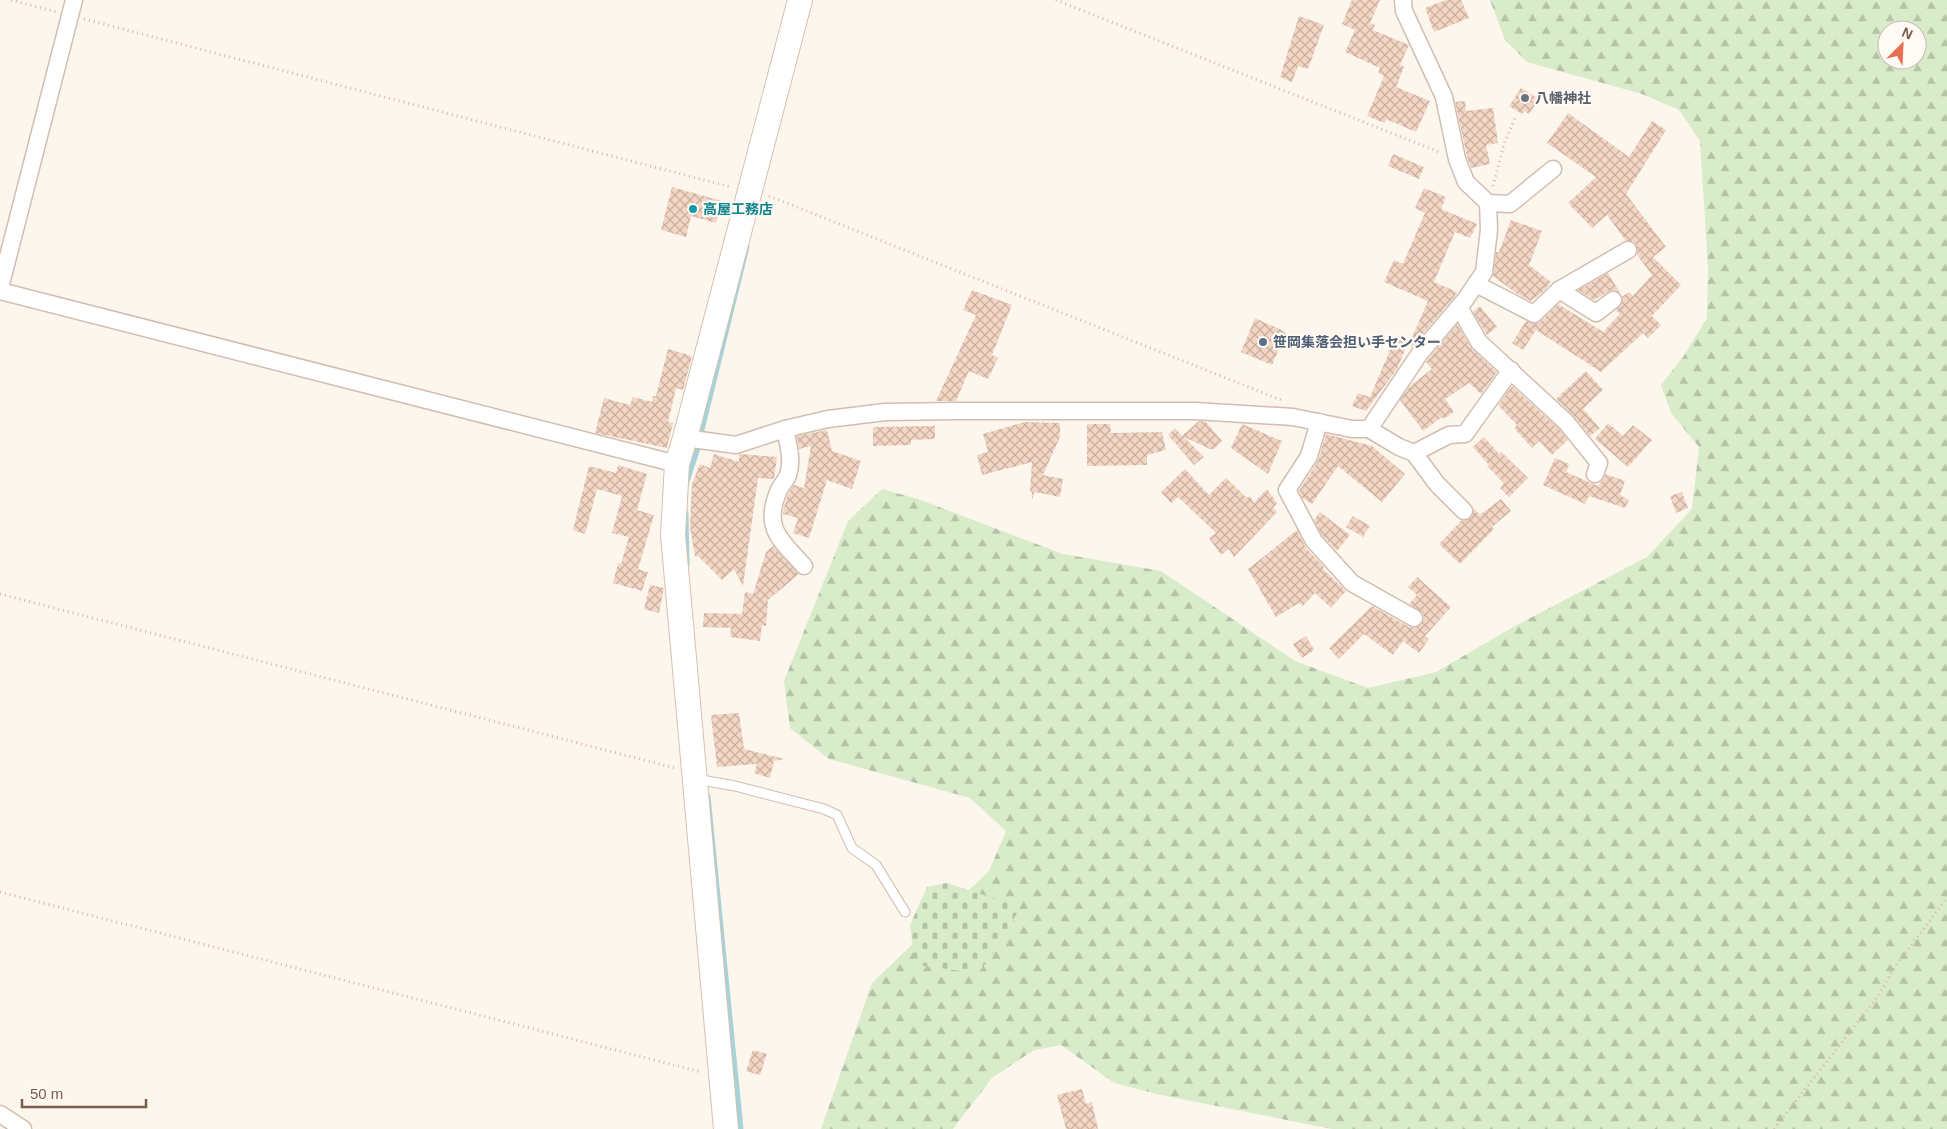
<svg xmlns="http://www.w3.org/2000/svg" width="1947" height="1129" font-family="Arial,'Noto Sans JP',sans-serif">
<defs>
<pattern id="forest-firs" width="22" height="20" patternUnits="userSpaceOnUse" patternTransform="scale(1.25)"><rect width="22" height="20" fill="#d8ecc9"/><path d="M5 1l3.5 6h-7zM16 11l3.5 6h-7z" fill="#b4c2a5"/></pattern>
<pattern id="cemetery-stones" width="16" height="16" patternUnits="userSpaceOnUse" patternTransform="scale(1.25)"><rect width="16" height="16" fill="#d8ecc9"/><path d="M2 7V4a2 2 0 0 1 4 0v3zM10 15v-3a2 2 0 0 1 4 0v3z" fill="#b4c2a5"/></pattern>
<pattern id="building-cross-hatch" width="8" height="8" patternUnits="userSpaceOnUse" patternTransform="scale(1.25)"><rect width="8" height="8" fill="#f3d5c3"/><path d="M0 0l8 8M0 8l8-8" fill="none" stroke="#cab0a1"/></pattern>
</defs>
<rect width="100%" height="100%" fill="#fdf6ec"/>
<path fill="url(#forest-firs)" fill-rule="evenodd" d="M1490,0h457v1129h-615l-171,-34 -47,-12 -53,-38 -27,5 -42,28 -39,51h-132l51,-146 117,-112 17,-40 -36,-33 -141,-39 -39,-31 -6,-47 64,-160 34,-32 36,10 145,55 98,17 134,90 73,27 68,-16 79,-46 132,-69 45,-48 7,-62 -28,-34 -10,-28 22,-28 24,-39 1,-51 -8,-126 -21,-31 -37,-16 -115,-32 -22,-22zM1887,30h30v30h-30z"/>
<polygon fill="url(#cemetery-stones)" points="947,883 1020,907 1000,946 978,973 915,965 910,925 927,887"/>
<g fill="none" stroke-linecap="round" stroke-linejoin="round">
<g stroke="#a5d3da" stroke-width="5">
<polyline points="701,434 747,247"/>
<polyline points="686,485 698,448"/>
<polyline points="686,513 687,565"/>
<polyline points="708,796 741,1129"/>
</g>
</g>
<g fill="url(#building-cross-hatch)">
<polygon points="1352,0 1380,0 1370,23 1375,25 1373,30 1409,45 1400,65 1404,67 1396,87 1430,101 1416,132 1386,119 1385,123 1367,116 1384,76 1378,73 1380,68 1345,52 1355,30 1342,24"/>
<polygon points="1446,0 1461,0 1469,18 1434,32 1425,8"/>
<polygon points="1299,16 1324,25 1308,69 1298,66 1292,82 1280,77"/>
<polygon points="1521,88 1539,99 1529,114 1524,111 1522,114 1509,106"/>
<polygon points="1465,101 1466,111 1493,108 1498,143 1486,145 1490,164 1471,168 1467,156 1455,102"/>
<polygon points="1568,113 1629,157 1652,121 1666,130 1626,194 1666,247 1653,257 1681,285 1652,316 1661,325 1648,338 1643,333 1601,372 1536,330 1523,350 1512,343 1526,321 1535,324 1540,322 1558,304 1605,333 1604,331 1620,314 1616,310 1622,304 1622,297 1629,292 1633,296 1652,275 1637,255 1638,250 1636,245 1633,241 1626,241 1607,215 1592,228 1568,203 1596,177 1547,143"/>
<polygon points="1393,154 1424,167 1419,179 1388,166"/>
<polygon points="672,187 722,201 716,223 691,216 686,237 661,230"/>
<polygon points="1424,188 1446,197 1441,209 1477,224 1470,238 1455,232 1434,282 1457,292 1454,297 1412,347 1409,344 1428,301 1384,282 1394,260 1403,264 1425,213 1415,208"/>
<polygon points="1511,220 1542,231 1529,265 1551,282 1544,291 1531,301 1516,293 1493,276 1496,252 1499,252"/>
<polygon points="1608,273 1620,293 1611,290 1594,300 1578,290"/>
<polygon points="972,290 1012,305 992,355 998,358 988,379 969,371 956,401 936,401 976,315 963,310"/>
<polygon points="1480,306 1497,327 1487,335 1473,312"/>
<polygon points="1255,318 1286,332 1272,365 1241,352"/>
<polygon points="1457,324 1472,349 1497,372 1481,394 1469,383 1445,399 1454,412 1443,419 1442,417 1423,431 1400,400 1410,386 1432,369 1426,362"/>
<polygon points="1396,336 1409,340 1397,369 1366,411 1352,406 1358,393 1370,397"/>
<polygon points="668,349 692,356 683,390 676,388 668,422 673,423 667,448 595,433 604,398 630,405 633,397 652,402 653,396 656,396"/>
<polygon points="1586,371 1603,390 1583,409 1600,428 1590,436 1574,416 1556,399"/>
<polygon points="1512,386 1559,429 1568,440 1552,455 1539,441 1532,448 1514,428 1517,425 1498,405"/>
<polygon points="1199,421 1206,422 1222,441 1214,449 1210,449 1184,437 1204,457 1194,465 1168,435 1175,428 1182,436"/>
<polygon points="1025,422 1060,423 1060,437 1043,475 1063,479 1060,497 1035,492 1032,499 1032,492 1030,491 1032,462 982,475 977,455 988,452 983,434"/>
<polygon points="1608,423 1623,436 1633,425 1652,440 1628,467 1595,439"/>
<polygon points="1087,424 1110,424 1111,433 1162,432 1166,450 1147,455 1147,465 1087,466"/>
<polygon points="1242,424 1282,441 1268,474 1231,448"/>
<polygon points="935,426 935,439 911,440 911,445 873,446 873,427"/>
<polygon points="827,430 832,451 861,461 852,489 827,480 809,538 793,533 798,518 783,514 784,507 788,494 794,485 804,488 811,446 799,449 797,436"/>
<polygon points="1326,434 1372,446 1405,474 1382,502 1338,466 1312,504 1302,498 1299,491 1318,461"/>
<polygon points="1484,437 1499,454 1501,452 1528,478 1509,497 1500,488 1504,483 1487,466 1489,465 1473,447"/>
<polygon points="714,454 739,462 739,454 742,454 777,457 774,479 758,478 743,586 734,569 722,580 698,556 695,556 690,527 692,484 700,464 710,468"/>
<polygon points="1555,458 1569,464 1566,472 1598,486 1606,474 1625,481 1620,495 1629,500 1625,508 1589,496 1585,504 1543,485"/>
<polygon points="618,465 647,474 637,510 654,515 638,569 648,572 642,591 613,583 618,563 621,564 629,537 612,533 622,496 597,489 585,534 573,530 589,466 616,473"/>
<polygon points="1185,469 1209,495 1226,478 1247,498 1250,496 1254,503 1267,489 1277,503 1273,508 1277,512 1234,557 1229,549 1221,555 1209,538 1216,533 1178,497 1171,503 1161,492"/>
<polygon points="1682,492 1688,508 1676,513 1670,496"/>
<polygon points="1501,499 1511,511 1492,527 1494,529 1460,564 1439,544 1461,521 1471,518 1474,509 1480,515"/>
<polygon points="1320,512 1350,535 1337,551 1322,535 1314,520"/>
<polygon points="1353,516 1370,526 1363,537 1346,527"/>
<polygon points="1297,530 1306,548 1324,567 1323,569 1346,591 1331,608 1315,593 1303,606 1299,603 1276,617 1248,569"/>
<polygon points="773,546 799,574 768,600 766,626 762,625 760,641 730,637 731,628 703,627 704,613 742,614 745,592 753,594 766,552"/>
<polygon points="1417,577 1451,607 1425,636 1429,639 1419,653 1403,641 1393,655 1364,634 1339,659 1329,648 1372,606 1409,627 1415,628 1419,626 1424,618 1423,613 1409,604 1417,595 1408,587"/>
<polygon points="650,585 664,588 659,613 644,609"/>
<polygon points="1306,636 1314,650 1302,658 1293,644"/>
<polygon points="739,713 744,749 785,759 774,761 770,778 754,773 757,764 717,767 711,715"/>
<polygon points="753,1050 767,1054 760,1075 746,1071"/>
<polygon points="1082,1089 1086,1104 1092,1102 1098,1129 1066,1129 1057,1095"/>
</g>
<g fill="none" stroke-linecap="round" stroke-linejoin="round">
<defs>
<polyline id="lane" points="696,779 735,786 824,809 837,815 852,848 876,865 905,912"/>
<g id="street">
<polyline points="1488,203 1510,204 1553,169"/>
<polyline points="1476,284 1534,314 1559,290 1596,313 1613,300"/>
<polyline points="0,288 74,0"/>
<polyline points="1559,290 1628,250"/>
<polyline points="0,291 677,464"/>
<polyline points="1459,307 1479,342 1566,422 1599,463 1595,474"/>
<polyline points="1319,422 1309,456 1287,490 1314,541 1352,583 1414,618"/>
<path d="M785,429c3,14 8,32 3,46 -2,6 -8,11 -10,17 -15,37 3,48 26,74"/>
<polyline points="1369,429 1399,447 1414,453 1437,484 1464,511"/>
<polyline points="685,438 736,445 785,429 828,419 885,412 955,411 1195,411 1293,417 1352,429 1369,429 1420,353 1465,300 1484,272 1489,230 1488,203 1466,182 1457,159 1444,97 1404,11 1403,0"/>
<polyline points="1414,453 1449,435 1465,434 1511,370"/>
<polyline points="0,1114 23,1129"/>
</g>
<polyline id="secondary" points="726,1129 673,535 677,464 685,438 800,0"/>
</defs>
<use href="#lane" stroke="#d1beb0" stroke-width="11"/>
<use href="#street" stroke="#d1beb0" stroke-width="19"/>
<use href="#secondary" stroke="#d6c0b0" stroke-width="26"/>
<g stroke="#d9b8a5" stroke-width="3" stroke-dasharray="1 4" stroke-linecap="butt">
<polyline points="11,0 56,12"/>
<polyline points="1056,0 1439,152"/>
<polyline points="84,19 731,187"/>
<polyline points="1493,186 1504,144 1516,115"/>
<polyline points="769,196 1281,400"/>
<polyline points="0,594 675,768"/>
<polyline points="0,892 701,1072"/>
<polyline points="1774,1129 1879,995 1894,968 1947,898"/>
</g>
<use href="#lane" stroke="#fff" stroke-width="9"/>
<use href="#street" stroke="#fff" stroke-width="16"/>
<use href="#secondary" stroke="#fff" stroke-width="24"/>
</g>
<circle fill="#6b7280" stroke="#fffaf3" stroke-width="2" cx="1525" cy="98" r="5"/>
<circle fill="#0f9aa8" stroke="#fffaf3" stroke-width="2" cx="693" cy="209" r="5"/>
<circle fill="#5c6f8a" stroke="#fffaf3" stroke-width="2" cx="1263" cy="342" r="5"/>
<g text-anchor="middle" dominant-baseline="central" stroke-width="4.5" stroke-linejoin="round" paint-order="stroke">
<g font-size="14" font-weight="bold" fill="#5b616d" stroke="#fffaf3" text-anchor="start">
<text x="1535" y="98">八幡神社</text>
</g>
<g font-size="14" font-weight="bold" fill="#0d838f" stroke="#fffaf3" text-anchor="start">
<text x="703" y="209">高屋工務店</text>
</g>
<g font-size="14" font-weight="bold" fill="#4e5e75" stroke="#fffaf3" text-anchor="start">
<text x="1273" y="342">笹岡集落会担い手センター</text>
</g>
</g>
<g transform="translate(1902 45) rotate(24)"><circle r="24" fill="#fffaf3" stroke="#cabbb1"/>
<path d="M0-4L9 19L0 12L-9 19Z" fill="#e76f51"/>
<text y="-8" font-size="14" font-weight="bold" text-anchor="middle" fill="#7a5c4d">N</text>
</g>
<path d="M22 1099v8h124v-8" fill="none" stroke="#7a5c4d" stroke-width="2.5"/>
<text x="30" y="1099" font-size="15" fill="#7a5c4d" stroke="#fffaf3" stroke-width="4" paint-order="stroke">50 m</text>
</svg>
